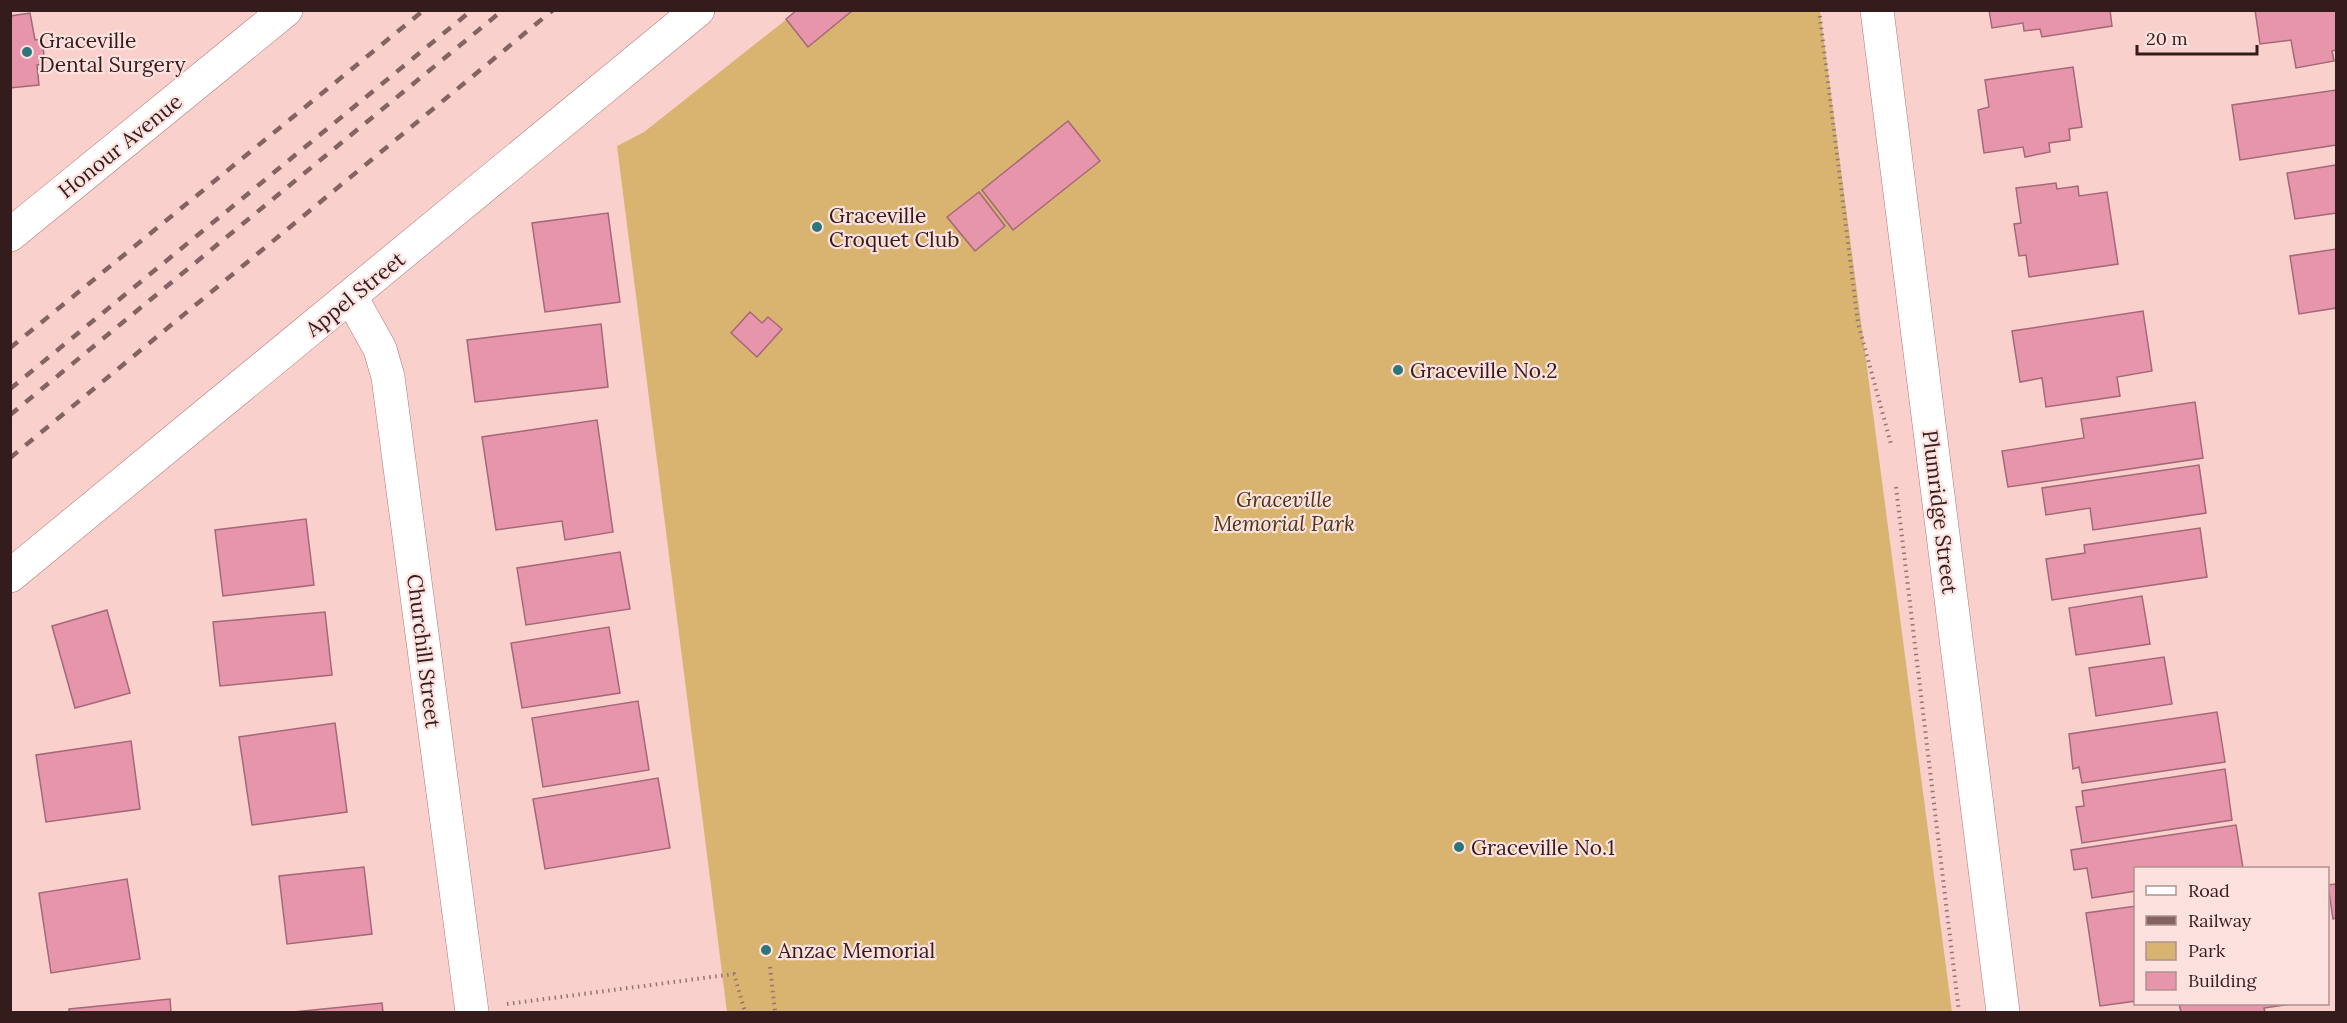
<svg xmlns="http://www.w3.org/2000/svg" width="2347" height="1023" font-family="Lora,serif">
<rect width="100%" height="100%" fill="#fad0cd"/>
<polygon fill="#d8b470" points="797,11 1820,11 1952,1012 727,1012 617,146 644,132"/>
<g fill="#e695ab" stroke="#a46878" stroke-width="1.5">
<polygon points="797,10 853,10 808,47 786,19"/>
<polygon points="1989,10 2110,10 2112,26 2042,37 2040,29 2024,31 2023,23 1992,28"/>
<polygon points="2255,10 2336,10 2336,50 2332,51 2334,61 2296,68 2291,40 2260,44"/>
<polygon points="30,13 35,40 42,39 45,64 37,65 39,85 10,88 10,16"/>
<polygon points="2073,67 2082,127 2069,129 2070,140 2049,143 2050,152 2025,157 2023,147 1984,153 1978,110 1989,107 1985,80"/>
<polygon points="2336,90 2336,145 2240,160 2232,105"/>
<polygon points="1068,121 1100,161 1013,230 982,190"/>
<polygon points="2336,165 2336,213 2295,219 2287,173"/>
<polygon points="2056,183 2057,189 2078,186 2079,196 2107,192 2118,264 2029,277 2026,255 2019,256 2014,224 2021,223 2016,188"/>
<polygon points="979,192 1005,226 975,251 947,217"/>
<polygon points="608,213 620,302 545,312 532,223"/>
<polygon points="2336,249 2336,308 2299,314 2290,256"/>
<polygon points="2143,311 2152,371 2117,377 2120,396 2046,407 2042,378 2020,382 2012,331"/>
<polygon points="750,312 762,323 768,317 782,329 757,357 731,333"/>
<polygon points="601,324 608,387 475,402 467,340"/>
<polygon points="2195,402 2203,458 2008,487 2002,451 2084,438 2081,419"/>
<polygon points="597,420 613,532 565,540 562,521 496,530 482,437"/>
<polygon points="2199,465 2206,513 2093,530 2090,508 2046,515 2042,488"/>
<polygon points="306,519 314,585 223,596 215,530"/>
<polygon points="2200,528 2207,577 2052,600 2046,559 2085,553 2084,545"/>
<polygon points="620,552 630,609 526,625 517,568"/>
<polygon points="2142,596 2150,644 2076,655 2069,608"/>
<polygon points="107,610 130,693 75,708 52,626"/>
<polygon points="325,612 332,675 220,686 213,622"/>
<polygon points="609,627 620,693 522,708 511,643"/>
<polygon points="2164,657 2172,704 2096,716 2089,668"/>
<polygon points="638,701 649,770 543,787 532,718"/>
<polygon points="2217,712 2225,762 2082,783 2079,767 2073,769 2069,734"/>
<polygon points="335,723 347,812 252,825 239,737"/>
<polygon points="131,741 140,809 46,822 36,755"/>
<polygon points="2225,769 2232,820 2082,843 2076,807 2084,806 2082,791"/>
<polygon points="658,778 670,848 545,869 533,799"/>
<polygon points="2236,825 2243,868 2136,868 2136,891 2092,898 2087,868 2074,870 2071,850"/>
<polygon points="364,867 372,934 287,944 279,876"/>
<polygon points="127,879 140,959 51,973 39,893"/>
<polygon points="2336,884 2336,918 2333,919 2328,885"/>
<polygon points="2136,906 2136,1001 2100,1006 2086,913"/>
<polygon points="170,999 171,1012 69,1012 69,1009"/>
<polygon points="382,1003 383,1012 293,1012"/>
<polygon points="2179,1004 2291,1004 2264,1008 2265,1012 2181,1012"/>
</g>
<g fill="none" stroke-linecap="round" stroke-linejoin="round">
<defs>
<g id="minor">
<polyline points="1877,10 2003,1012"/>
<polyline points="351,297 380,349 388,377 472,1012"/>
<polyline points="10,576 698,10"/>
</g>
<polyline id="major" points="10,235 286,10"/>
</defs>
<use href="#minor" stroke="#b47573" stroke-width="34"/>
<use href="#major" stroke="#b47573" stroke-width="34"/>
<g stroke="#967473" stroke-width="4" stroke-dasharray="1.5 4.5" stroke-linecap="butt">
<polyline points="1819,10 1858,323 1891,444"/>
<polyline points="1896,487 1959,1012"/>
<polyline points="770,967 775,1012"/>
<polyline points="507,1004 734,974 745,1012"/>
</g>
<use href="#minor" stroke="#fff" stroke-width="33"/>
<use href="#major" stroke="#fff" stroke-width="33"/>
<g stroke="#846463" stroke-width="4.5" stroke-dasharray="10 10" stroke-linecap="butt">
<polyline points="10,348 424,10"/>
<polyline points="10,389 472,10"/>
<polyline points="10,415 503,10"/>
<polyline points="10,458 553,10"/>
</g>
</g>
<g fill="#2c767b" stroke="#fde1df" stroke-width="2">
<circle cx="27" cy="52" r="6"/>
<circle cx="817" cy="227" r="6"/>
<circle cx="1398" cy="370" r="6"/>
<circle cx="1459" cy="847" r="6"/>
<circle cx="766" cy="950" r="6"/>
</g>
<g text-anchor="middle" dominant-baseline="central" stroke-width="4.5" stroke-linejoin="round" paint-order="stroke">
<g font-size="21" fill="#351c1c" stroke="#fde1df" text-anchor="start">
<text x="39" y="40">Graceville<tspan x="39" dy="24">Dental Surgery</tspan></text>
<text x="829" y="215">Graceville<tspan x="829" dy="24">Croquet Club</tspan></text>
<text x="1410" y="370">Graceville No.2</text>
<text x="1471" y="847">Graceville No.1</text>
<text x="778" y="950">Anzac Memorial</text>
</g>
<g font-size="21" fill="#351c1c" stroke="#fde1df">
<text transform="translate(120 146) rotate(-39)">Honour Avenue</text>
<text transform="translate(355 294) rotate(-39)">Appel Street</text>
<text transform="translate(1940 512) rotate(83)">Plumridge Street</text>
<text transform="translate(424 651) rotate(83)">Churchill Street</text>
</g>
<g font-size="21" font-style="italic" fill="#473717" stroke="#fde1df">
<text x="1284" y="499">Graceville<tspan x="1284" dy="24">Memorial Park</tspan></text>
</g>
</g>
<rect width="2347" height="1023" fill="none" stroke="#351c1c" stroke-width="24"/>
<rect x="2134" y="867" width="195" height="138" fill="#fde1df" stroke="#ad9291" stroke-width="1.5"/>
<rect x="2146" y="886" width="30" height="9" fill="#ffffff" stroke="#ad9291" stroke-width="1.5"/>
<text x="2188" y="897" font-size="18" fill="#351c1c">Road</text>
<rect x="2146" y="916" width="30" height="9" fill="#846463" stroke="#ad9291" stroke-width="1.5"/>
<text x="2188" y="927" font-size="18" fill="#351c1c">Railway</text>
<rect x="2146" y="942" width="30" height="18" fill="#d8b470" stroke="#ad9291" stroke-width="1.5"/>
<text x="2188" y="957" font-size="18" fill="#351c1c">Park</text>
<rect x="2146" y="972" width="30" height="18" fill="#e695ab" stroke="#ad9291" stroke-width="1.5"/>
<text x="2188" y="987" font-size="18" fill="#351c1c">Building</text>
<path d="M2137 45v9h120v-9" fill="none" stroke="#351c1c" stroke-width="3"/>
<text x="2146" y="45" font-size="18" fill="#351c1c" stroke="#fde1df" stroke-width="4.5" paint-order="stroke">20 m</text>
</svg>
